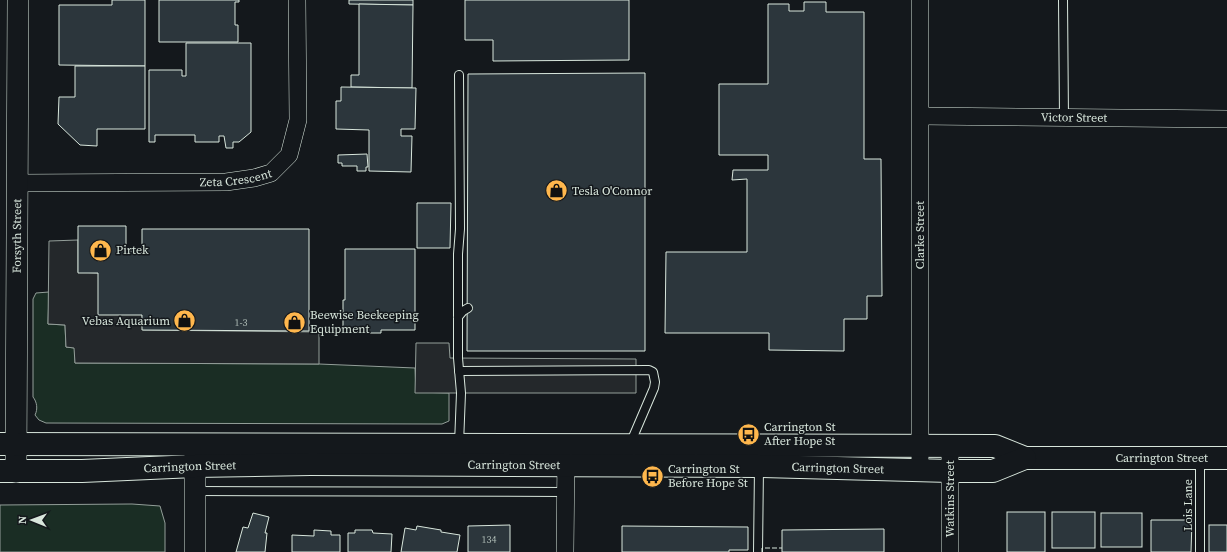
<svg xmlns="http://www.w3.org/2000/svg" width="1227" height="552" font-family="'Source Serif 4',serif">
<rect width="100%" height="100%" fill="#14181c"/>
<g fill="#1a2d24" stroke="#939e99">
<path d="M49,292l-1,32 17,1 1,22 9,1v15l244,1 96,4 1,24 33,1v28l-7,3 -396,-1 -7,-3 -4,-5c3,-6 2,-13 -2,-18v-98l3,-6z"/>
<polygon points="132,504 160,506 165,523 165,552 0,552 0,505"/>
</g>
<g fill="#24282b" stroke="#939e99">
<polygon points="78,240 78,272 98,273 142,315 143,330 319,332 319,364 75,363 74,348 66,347 65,325 48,324 49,241"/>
<polygon points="416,343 449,343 450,358 636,359 636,393 415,393"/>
</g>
<g fill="#2c363c" stroke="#d8e6dc">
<polygon points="112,0 145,0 145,66 59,65 59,5 112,5"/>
<polygon points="159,0 239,0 239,2 235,2 235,25 238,25 238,42 159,42"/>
<polygon points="349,0 413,0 413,5 349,4"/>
<polygon points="465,0 629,0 629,60 493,61 493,40 465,40"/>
<polygon points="804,2 826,2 826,12 864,12 864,159 881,159 882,296 867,296 867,319 844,319 844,351 769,350 769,333 665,333 666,252 747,252 747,179 732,180 733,170 768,170 768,155 719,155 719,84 768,84 768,4 789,4 789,11 804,11"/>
<polygon points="359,4 413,5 412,88 351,87 351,75 359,75"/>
<polygon points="186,43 251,43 251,132 239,142 233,142 233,148 226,148 224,136 219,136 219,142 195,142 195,135 155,135 155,142 149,142 149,70 182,70 182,76 186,76"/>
<polygon points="75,66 145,66 145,129 97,129 97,146 80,145 58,124 59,97 75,97"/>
<polygon points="645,73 645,351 467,351 468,74"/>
<polygon points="341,87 416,88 415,129 401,129 401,136 412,136 411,172 369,171 369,130 336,129 336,101 341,101"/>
<polygon points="367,154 368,167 366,167 366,171 357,171 357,166 342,166 342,163 338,163 338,155"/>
<polygon points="417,203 451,203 450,248 417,248"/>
<polygon points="78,226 126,226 126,251 142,251 142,229 309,229 309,331 142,330 142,315 98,315 98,273 78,273"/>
<polygon points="345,249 415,249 415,330 381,330 381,333 353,333 353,331 343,331 343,300 345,300"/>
<rect x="1007" y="512" width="38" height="40"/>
<rect x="1052" y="512" width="43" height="36"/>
<polygon points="253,513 269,517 265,533 267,533 265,552 236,552 243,527 248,528"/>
<rect x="1101" y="513" width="41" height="34"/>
<polygon points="1151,520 1192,520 1191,552 1151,552"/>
<polygon points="510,525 510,552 468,552 468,526"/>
<rect x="1209" y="525" width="18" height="27"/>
<polygon points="417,526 441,530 441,532 460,535 457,552 401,552 405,528 416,530"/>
<polygon points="622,526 748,527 748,550 729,550 729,552 622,552"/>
<polygon points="884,529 884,552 782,552 782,530"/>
<polygon points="314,530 331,531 331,535 340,535 340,552 292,552 292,535 314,536"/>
<polygon points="355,530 372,530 373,533 392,534 391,552 348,552 348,533 355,533"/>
</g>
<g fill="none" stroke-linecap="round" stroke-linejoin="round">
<defs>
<g id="service">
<polyline points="1063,0 1064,118"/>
<polyline points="458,317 463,311 468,308"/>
<polyline points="459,371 649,370 653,372 655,382 654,388 630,444"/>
<polyline points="459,444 461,393 458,358 458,254 460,229 459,75"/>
<polyline points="1200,458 1200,552"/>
<polyline points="196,491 566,492"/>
<polyline points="758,552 759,467"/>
</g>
<g id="minor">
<path id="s1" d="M921,116l306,3"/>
<path id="s2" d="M17,183l209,-1 28,-4 17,-5 18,-18 9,-35 -1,-120"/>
<polyline points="920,470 920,0"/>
<polyline points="565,552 566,454"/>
<polyline points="950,552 950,446"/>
</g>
<g id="tertiary">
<path id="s3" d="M16,472l2,-472"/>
<polyline points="195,552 195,449"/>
</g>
<g id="secondary">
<path id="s4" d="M0,444l995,2 30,12h202"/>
<path id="s5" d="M0,471h82l113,-5 116,-2 448,2 191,5h43l32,-13"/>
</g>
</defs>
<use href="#service" stroke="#d8e6dc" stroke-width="10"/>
<use href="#minor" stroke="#d8e6dc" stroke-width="18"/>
<use href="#tertiary" stroke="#d8e6dc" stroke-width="22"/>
<use href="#secondary" stroke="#d8e6dc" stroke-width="24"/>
<use href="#service" stroke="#14181c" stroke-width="8"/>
<use href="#minor" stroke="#14181c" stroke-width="17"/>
<use href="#tertiary" stroke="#14181c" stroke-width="21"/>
<use href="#secondary" stroke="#14181c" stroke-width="22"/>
<polyline stroke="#d8e6dc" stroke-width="1" stroke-dasharray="5 2" stroke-linecap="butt" points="762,552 762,548 782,548"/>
</g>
<defs>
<symbol id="shop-disc" viewBox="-11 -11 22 22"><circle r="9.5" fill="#ffb74d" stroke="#14181c"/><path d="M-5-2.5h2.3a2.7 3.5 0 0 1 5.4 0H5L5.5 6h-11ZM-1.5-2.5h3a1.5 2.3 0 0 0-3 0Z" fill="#111"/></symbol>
<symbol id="bus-disc" viewBox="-11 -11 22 22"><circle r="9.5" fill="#ffb74d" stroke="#14181c"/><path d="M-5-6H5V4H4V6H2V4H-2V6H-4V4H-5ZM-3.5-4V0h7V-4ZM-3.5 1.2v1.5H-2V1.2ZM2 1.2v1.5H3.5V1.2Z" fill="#111"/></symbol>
</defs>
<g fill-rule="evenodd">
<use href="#shop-disc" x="544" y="178" width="25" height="25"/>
<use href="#shop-disc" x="88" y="238" width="25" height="25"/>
<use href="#shop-disc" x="172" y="308" width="25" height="25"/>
<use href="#shop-disc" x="282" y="310" width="25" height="25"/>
<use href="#bus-disc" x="736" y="422" width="25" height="25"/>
<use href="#bus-disc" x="640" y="464" width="25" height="25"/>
</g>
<g text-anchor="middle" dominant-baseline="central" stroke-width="3" stroke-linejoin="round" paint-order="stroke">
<g font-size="10" fill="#adbab4">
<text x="241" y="322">1-3</text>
<text x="489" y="539">134</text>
</g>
<g font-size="12" fill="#d8e6dc" stroke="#14181c">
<text stroke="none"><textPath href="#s1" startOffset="153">Victor Street</textPath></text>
<text stroke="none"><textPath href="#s2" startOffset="219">Zeta Crescent</textPath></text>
<text transform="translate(920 235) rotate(-90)">Clarke Street</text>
<text stroke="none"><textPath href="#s3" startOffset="236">Forsyth Street</textPath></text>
<text stroke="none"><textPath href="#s4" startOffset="1164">Carrington Street</textPath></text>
<text stroke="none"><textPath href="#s5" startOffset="514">Carrington Street</textPath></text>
<text stroke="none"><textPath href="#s5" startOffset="190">Carrington Street</textPath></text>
<text stroke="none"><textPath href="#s5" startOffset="838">Carrington Street</textPath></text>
<text transform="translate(950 499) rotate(-90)">Watkins Street</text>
<text transform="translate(1188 505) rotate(-90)">Lois Lane</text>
</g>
<g font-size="12" fill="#d8e6dc" stroke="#14181c" text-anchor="start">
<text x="572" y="191">Tesla O'Connor</text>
<text x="116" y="250">Pirtek</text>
<text x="310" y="315">Beewise Beekeeping<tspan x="310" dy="14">Equipment</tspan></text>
<text x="170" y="321" text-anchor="end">Vebas Aquarium</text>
<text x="764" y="427">Carrington St<tspan x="764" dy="14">After Hope St</tspan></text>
<text x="668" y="469">Carrington St<tspan x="668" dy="14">Before Hope St</tspan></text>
</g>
</g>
<g transform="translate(32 520) rotate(271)" stroke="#14181c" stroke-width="3" paint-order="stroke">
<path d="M0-3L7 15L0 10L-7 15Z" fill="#d8e6dc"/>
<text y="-6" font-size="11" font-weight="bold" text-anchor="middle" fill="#d8e6dc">N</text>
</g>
</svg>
